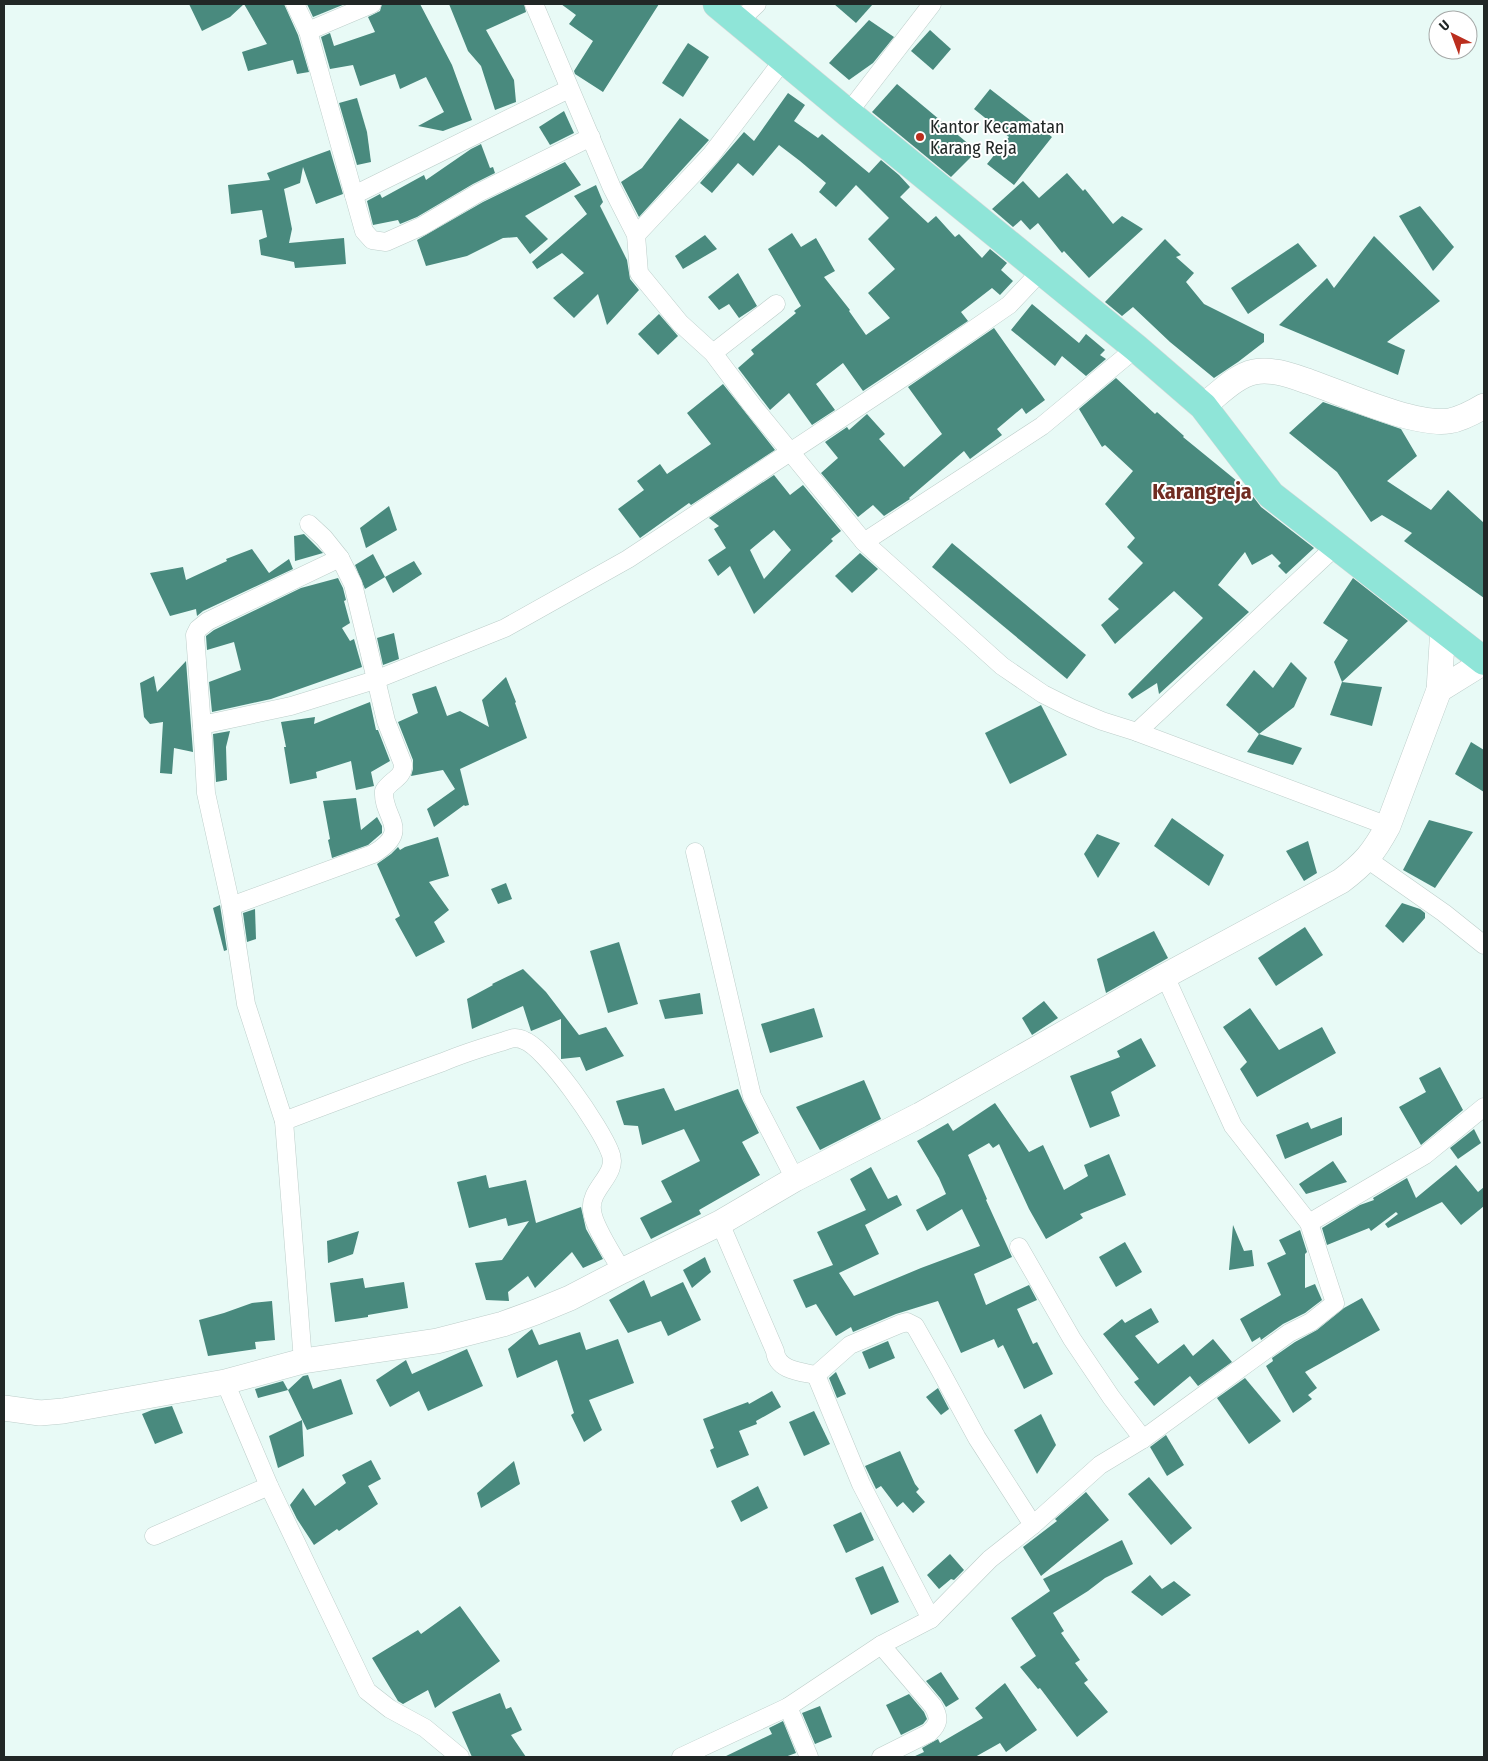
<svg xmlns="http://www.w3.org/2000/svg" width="1488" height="1761" font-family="'Fira Sans Condensed',sans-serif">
<rect width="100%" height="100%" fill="#e8faf6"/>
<g fill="#498a7e" fill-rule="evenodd">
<polygon points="189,4 284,4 298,35 309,72 297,74 293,60 248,71 242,52 267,44 244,4 230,17 202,31"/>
<polygon points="307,4 345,4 313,17"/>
<polygon points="382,4 420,4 452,65 472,120 443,131 418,126 444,112 426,77 400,89 395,74 360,86 353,65 330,69 321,37 330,33 334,46 375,32 368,17 380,11"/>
<polygon points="449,4 524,4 526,12 486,30 514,80 516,102 495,110 481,66 468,51"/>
<polygon points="561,4 659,4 603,92 575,74 574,71 593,41 569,24 576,15"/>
<polygon points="834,4 873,4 856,23"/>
<polygon points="869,20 894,37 873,63 849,80 829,63"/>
<polygon points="930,30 951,49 933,70 911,51"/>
<polygon points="688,43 709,57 683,97 662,83"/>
<polygon points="897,84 977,151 951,177 872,112"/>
<polygon points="990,89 1052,137 1014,185 987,164 1009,137 974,109"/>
<polygon points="788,93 805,105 794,121 818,138 822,134 869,173 881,160 899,175 910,187 900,197 928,223 936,216 955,237 959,234 982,258 990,249 1007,263 1001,270 1013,281 1000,295 992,288 961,312 968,321 863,391 843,363 816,384 835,410 812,425 789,393 770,410 738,368 754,354 751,350 796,313 794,311 801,306 768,249 792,233 801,247 816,238 835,271 824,277 850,310 849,311 866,335 890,318 868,293 895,269 868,239 889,218 856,185 836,207 819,192 826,183 800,161 779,145 753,176 738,163 712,193 700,183 744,132 754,141"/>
<polygon points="357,98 367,132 371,162 357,165 339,103"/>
<polygon points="564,111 574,133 550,145 539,127"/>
<polygon points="680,118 709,140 639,217 621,182 642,168"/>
<polygon points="481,144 490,168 493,167 495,173 473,184 417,217 400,224 398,220 373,225 367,201 380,194 382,198 424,175 426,180 471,149"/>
<polygon points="330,150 343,194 316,204 303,167 300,183 284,189 292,229 289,243 344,238 346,264 295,268 294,262 261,255 259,240 267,237 262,210 231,214 228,185 270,180 267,173"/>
<polygon points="565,162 581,185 525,216 548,239 530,254 517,237 503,238 467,256 426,266 417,240 483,202"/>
<polygon points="1067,173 1083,191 1085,189 1113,224 1122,216 1143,229 1089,278 1064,251 1062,253 1038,223 1030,230 1021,220 1013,227 992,209 1023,181 1039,198"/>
<polygon points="596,185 603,202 600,206 627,260 630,279 639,290 607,325 598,294 574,318 553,298 584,273 562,253 537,269 532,262 587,214 574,196"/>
<polygon points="1420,206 1454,247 1433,271 1399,216"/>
<polygon points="705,235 717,249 683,269 675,256"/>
<polygon points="1374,236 1440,301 1387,342 1405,350 1398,375 1279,325 1327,278 1334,288"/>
<polygon points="1165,239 1181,255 1176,257 1194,273 1186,282 1204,304 1264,334 1264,342 1238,362 1214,378 1170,342 1133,307 1122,316 1105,302"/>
<polygon points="1298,243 1317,266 1248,314 1231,288"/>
<polygon points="738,273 757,306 739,318 729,304 719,310 708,297"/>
<polygon points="1032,304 1079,343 1086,334 1105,350 1100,355 1106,359 1086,376 1062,356 1055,366 1011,330"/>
<polygon points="659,314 678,336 658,355 638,334"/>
<polygon points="994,328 1045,400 1026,414 1022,408 997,429 1002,435 970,459 964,451 909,498 910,499 884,516 873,505 858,517 821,473 838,458 825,442 847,427 849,430 867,414 885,434 879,439 904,467 942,434 908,387"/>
<polygon points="1116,378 1155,414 1157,412 1184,436 1183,437 1248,490 1261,507 1314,548 1286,574 1278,566 1281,563 1272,554 1252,565 1245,552 1218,585 1249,612 1159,694 1157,683 1132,699 1128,694 1203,618 1174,591 1115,644 1101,625 1119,609 1108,599 1143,563 1127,547 1135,538 1105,504 1133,471 1105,445 1102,447 1079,409"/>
<polygon points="723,384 775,450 691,505 689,503 640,538 618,509 644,490 637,481 660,464 667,474 711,444 687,413"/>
<polygon points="1323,402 1401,429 1417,456 1387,481 1431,510 1448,490 1484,523 1484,598 1404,541 1412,533 1382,515 1371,522 1337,472 1289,433"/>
<path d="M774,475l16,20 13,-10 38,46 -10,8 2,2 -79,73 -24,-48 -12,10 -10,-16 18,-12 -12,-19 5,-3 -10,-8zM774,530l17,20 -27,29 -14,-29z"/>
<polygon points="389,506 397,530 366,548 360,528"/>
<polygon points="304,534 323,553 295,561 294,536"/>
<polygon points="952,543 1086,655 1067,679 932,567"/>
<polygon points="252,549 269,573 289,559 293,569 203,611 197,616 196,609 170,616 150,573 183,567 186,580 227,561 226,559"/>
<polygon points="860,553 878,569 852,593 835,576"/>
<polygon points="373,554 385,577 365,589 355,565"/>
<polygon points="414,561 422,574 393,593 385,577"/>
<polygon points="338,578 343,588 346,600 344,601 350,623 342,628 350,641 354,639 362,667 271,699 212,712 209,682 241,670 234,642 207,650 206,636 214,630 301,588"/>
<polygon points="1353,578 1408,621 1342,682 1334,662 1348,640 1323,623"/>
<polygon points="394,633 399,659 383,665 377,638"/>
<polygon points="186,661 193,752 174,748 172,774 160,773 163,722 150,724 144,717 140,683 154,676 157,692"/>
<polygon points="1291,662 1307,678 1294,707 1259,734 1226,705 1254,670 1273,688"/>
<polygon points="506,677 516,702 515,703 527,738 460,769 469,805 465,806 464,805 434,827 427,809 455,789 443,770 411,776 413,769 413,760 398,722 418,713 412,694 436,686 447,716 460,711 489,727 482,700"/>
<polygon points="1342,682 1382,687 1372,726 1330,715"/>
<polygon points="370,702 376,730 378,730 390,761 371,772 374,786 356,790 351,761 316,772 317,778 290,784 284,747 286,747 281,722 315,717 314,724"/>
<polygon points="1041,705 1067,755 1010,784 985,733"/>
<polygon points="230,731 226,747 227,780 216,782 213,734"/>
<polygon points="1259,734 1302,748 1293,765 1247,752"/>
<polygon points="1471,742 1484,750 1484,792 1455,774"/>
<polygon points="356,798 361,830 377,817 382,826 382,833 368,845 332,858 328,840 330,839 323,801"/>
<polygon points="1172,818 1224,855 1209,886 1154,846"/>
<polygon points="1429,820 1473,832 1435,888 1403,870"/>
<polygon points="1097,834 1120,843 1098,878 1084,854"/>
<polygon points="438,837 449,876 429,882 449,910 434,922 445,942 416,957 395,919 400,916 377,864 391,854 398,847 400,850 405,847"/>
<polygon points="1308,841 1317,873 1304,881 1286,851"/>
<polygon points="506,883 512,899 498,904 491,889"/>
<polygon points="1402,903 1420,909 1425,913 1425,918 1403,943 1385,926"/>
<polygon points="220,905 227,950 224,951 213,908"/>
<polygon points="255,909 256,939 247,942 243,913"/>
<polygon points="1305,927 1323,955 1276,986 1258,958"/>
<polygon points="1154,931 1168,958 1106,993 1097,959"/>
<polygon points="619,942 638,1004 608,1013 590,951"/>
<polygon points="523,969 546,992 579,1035 606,1027 624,1056 586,1071 580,1057 561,1059 561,1019 531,1031 523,1006 472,1029 467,999 493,985 492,984"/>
<polygon points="700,993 703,1014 665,1019 659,1000"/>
<polygon points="1044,1001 1058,1018 1032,1035 1022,1018"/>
<polygon points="814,1008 823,1037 770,1053 761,1024"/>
<polygon points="1250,1008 1279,1050 1322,1027 1336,1053 1257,1097 1240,1069 1247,1062 1223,1027"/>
<polygon points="1141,1038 1156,1066 1111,1092 1120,1116 1090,1128 1070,1076 1120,1057 1117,1051"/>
<polygon points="1440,1067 1463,1110 1421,1145 1399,1107 1426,1092 1419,1078"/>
<polygon points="864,1080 881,1119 820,1150 796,1107"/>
<polygon points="664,1088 675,1111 738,1089 743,1101 759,1133 742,1142 760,1175 699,1210 701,1214 651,1239 640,1218 672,1202 661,1181 700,1161 684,1129 642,1145 638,1126 624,1125 616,1101"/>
<polygon points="995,1103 1029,1152 1043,1145 1064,1190 1088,1176 1084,1165 1109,1154 1126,1195 1080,1214 1083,1218 1046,1239 1029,1209 999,1144 993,1148 989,1143 968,1155 987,1199 986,1200 1012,1257 974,1274 986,1305 1029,1285 1037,1300 1017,1309 1033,1344 1037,1342 1053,1374 1024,1389 1003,1345 998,1348 994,1339 961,1353 938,1301 896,1314 853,1332 851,1327 836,1336 816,1304 806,1308 793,1280 833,1265 817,1232 866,1210 850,1179 871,1167 888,1199 897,1195 902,1205 865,1225 879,1254 839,1273 854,1296 921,1268 980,1246 962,1209 927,1231 916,1210 946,1194 939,1178 917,1141 948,1123 953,1131"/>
<polygon points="1342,1117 1342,1135 1285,1159 1276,1135 1308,1122 1311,1129"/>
<polygon points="1474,1129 1481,1143 1458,1159 1450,1148"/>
<polygon points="1333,1161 1347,1182 1306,1194 1299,1184"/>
<polygon points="1456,1165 1478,1192 1484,1187 1484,1206 1461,1225 1442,1202 1388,1228 1385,1224 1398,1214 1396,1212 1371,1231 1369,1228 1327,1245 1322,1228 1360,1205 1374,1200 1373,1198 1407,1178 1416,1198"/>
<polygon points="486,1175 489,1188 526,1180 536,1223 581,1207 586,1229 603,1259 583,1268 572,1252 535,1288 528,1276 508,1292 509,1301 486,1300 475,1263 502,1260 529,1221 508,1226 506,1218 469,1228 457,1182"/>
<polygon points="1233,1225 1244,1251 1252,1250 1254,1266 1229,1270"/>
<polygon points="1300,1230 1307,1252 1305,1254 1305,1288 1315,1284 1322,1300 1305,1313 1283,1324 1261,1340 1260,1337 1252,1342 1240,1319 1281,1295 1267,1263 1286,1254 1279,1240"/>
<polygon points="359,1231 353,1254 328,1263 327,1241"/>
<polygon points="1125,1242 1142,1272 1116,1287 1099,1257"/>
<polygon points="705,1257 711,1272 692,1288 683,1270"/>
<polygon points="363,1278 365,1288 404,1282 408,1308 368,1315 368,1317 335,1322 330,1283"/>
<polygon points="644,1280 651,1297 683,1282 701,1320 668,1336 661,1321 628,1333 609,1300"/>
<polygon points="1362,1298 1380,1330 1305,1372 1317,1388 1308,1395 1312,1399 1293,1413 1266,1366 1273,1361 1272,1358 1295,1342 1317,1330 1344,1308"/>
<polygon points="272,1301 275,1340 255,1342 256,1349 208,1356 199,1320 224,1313 252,1303"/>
<polygon points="1151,1308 1159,1322 1135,1336 1158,1364 1184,1344 1193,1356 1213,1339 1232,1362 1198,1386 1190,1376 1154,1406 1134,1382 1139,1379 1103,1334 1122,1319 1125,1323"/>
<polygon points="532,1329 539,1345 580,1332 586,1350 618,1339 634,1383 589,1400 602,1430 584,1442 571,1415 574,1413 557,1360 517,1378 508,1349"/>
<polygon points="888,1341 895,1358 869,1369 862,1352"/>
<polygon points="467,1349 483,1386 428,1411 419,1391 390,1407 376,1380 406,1360 412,1374"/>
<polygon points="836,1372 846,1394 837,1398 829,1378"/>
<polygon points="308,1375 313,1389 341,1379 353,1414 307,1430 288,1390 303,1376"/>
<polygon points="1245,1378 1281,1421 1249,1444 1217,1398"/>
<polygon points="283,1381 288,1390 258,1398 255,1389"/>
<polygon points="938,1388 949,1409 941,1415 926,1397"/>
<polygon points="772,1391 781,1407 756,1421 757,1424 739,1431 749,1455 717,1468 710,1450 714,1448 703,1419 748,1402 749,1404"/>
<polygon points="172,1406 183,1433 155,1444 142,1414 152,1410"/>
<polygon points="814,1411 830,1444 804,1456 789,1422"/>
<polygon points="1041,1414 1056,1445 1037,1474 1014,1430"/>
<polygon points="302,1420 304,1456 278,1468 269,1436"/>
<polygon points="1166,1435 1184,1465 1167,1476 1150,1447"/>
<polygon points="900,1451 915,1484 919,1489 916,1492 925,1502 913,1513 903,1502 897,1507 881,1486 876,1489 865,1466"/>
<polygon points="371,1460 381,1479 368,1486 378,1504 339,1531 337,1529 314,1545 297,1519 290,1505 303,1488 315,1506 346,1483 342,1475"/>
<polygon points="514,1461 520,1484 481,1508 477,1493"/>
<polygon points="1149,1477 1192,1528 1171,1545 1128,1494"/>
<polygon points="758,1486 768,1508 741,1522 731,1501"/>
<polygon points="1086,1492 1109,1520 1041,1576 1023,1547 1057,1521 1055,1519"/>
<polygon points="861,1512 874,1540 846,1553 833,1525"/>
<polygon points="1122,1540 1133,1564 1105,1578 1088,1591 1053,1613 1064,1631 1061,1633 1080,1660 1075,1663 1088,1680 1084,1683 1108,1712 1077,1737 1040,1688 1038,1689 1020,1667 1036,1656 1011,1618 1050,1591 1043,1579"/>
<polygon points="950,1554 964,1570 954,1580 951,1579 939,1589 927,1575"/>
<polygon points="883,1566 899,1602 871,1615 855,1578"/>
<polygon points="1150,1575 1162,1589 1174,1581 1191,1595 1162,1616 1131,1592"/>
<polygon points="460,1606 500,1661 435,1708 428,1690 403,1704 398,1701 372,1658 418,1630 421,1634"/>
<polygon points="941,1672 959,1699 946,1707 941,1699 926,1681"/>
<polygon points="1005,1683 1037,1730 1006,1752 1000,1743 975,1757 913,1757 924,1752 922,1748 938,1739 940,1743 983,1718 975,1708"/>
<polygon points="500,1693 506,1709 511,1707 522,1730 511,1735 526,1757 472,1757 452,1712"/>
<polygon points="909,1694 924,1712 927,1719 923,1724 901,1735 886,1705"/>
<polygon points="820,1706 832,1737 815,1744 802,1713"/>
<polygon points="783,1721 796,1753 785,1757 724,1757 772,1734 769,1728"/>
</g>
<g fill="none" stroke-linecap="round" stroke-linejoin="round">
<defs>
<g id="street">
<polyline points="295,4 308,31 364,231 372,240 386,242 422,226 478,193 591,137"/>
<polyline points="534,4 612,188 636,235 639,273 680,323 713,353 752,405 864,542 1002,666 1043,694 1071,708 1102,721 1137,732 1388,826"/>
<polyline points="739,21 757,4"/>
<polyline points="308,31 372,4"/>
<polyline points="848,113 932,4"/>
<polyline points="354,195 569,89"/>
<polyline points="636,235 711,155 784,59"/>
<polyline points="713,353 776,304"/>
<polyline points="864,542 1042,426 1136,348"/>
<polyline points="202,725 291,706 375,680 505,628 628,559 919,367 1009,305 1042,270"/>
<polyline points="1137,732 1336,546"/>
<polyline points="695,852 752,1096 795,1179"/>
<polyline points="1367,859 1444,913 1484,945"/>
<path d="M231,906l142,-52c40,-24 9,-36 11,-63 6,-11 20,-13 19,-27l-17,-43 -33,-137 -13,-26 -16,-20 -15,-14"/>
<path d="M284,1121c53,-20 106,-40 159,-59 19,-8 38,-14 58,-20 4,-1 10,-4 14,-4 1,0 7,1 8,2 23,7 78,88 87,112 10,22 -21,36 -18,58 1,16 22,46 30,61"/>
<path d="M720,1223l55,128c2,20 27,21 41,24l34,-30 50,-21 7,-2 8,4 25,44 37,68 56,87"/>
<polyline points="1309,1223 1425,1155 1484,1107"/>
<polyline points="1019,1247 1072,1339 1111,1397 1143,1439"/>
<polyline points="303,1361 284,1121 246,1004 231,906 206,793 203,740 195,635 198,629 208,621 340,558"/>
<polyline points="816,1375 861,1484 931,1619"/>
<polyline points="225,1382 269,1486 367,1691 390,1709 425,1728 460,1757"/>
<polyline points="154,1536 269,1486"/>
<polyline points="788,1707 809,1757"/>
<polyline points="681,1757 788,1707 881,1645 931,1619 990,1559 1033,1525 1100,1465 1143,1439 1289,1333 1311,1322 1335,1303 1309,1223 1233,1126 1165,976"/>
<path d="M881,1757l48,-24c10,-9 11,-15 4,-27l-52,-61"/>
</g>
<g id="secondary">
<path d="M1203,406c15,-11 32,-30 51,-34 18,-4 38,4 56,10 34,12 105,44 139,39 12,-2 25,-9 35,-15"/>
<polyline points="1439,690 1484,662"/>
<path d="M4,1408l36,5 23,-2 162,-29 78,-21 134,-20 66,-17 33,-12 34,-14 52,-27 98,-48 75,-44 125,-64 245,-139 176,-95c24,-18 33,-29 47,-55l51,-136 4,-62"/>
</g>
<polyline id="primary" points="717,4 848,113 1136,348 1203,406 1271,495 1484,661"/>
</defs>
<use href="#street" stroke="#bdceca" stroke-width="19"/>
<use href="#secondary" stroke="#bdceca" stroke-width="26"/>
<use href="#primary" stroke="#d7d8d8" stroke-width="29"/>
<use href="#street" stroke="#fff" stroke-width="18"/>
<use href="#secondary" stroke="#fff" stroke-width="25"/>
<use href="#primary" stroke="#8fe5d8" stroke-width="28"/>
</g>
<circle fill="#bb2e1e" stroke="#fff" stroke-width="2" cx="920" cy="137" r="5"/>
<g text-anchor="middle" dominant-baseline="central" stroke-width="4" stroke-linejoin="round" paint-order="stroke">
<g font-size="18" fill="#212726" stroke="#fff" text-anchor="start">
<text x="930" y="127">Kantor Kecamatan<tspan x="930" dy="21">Karang Reja</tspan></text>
</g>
<g font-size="22" font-weight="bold" fill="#702c22" stroke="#fff">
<text x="1202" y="491">Karangreja</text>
</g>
</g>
<rect width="1488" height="1761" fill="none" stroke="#212726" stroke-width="10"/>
<g transform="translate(1453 35) rotate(318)"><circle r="24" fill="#ffffff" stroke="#a6a9a8"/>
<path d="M0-4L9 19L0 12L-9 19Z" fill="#bb2e1e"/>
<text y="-8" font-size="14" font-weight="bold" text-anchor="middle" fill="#212726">U</text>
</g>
</svg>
